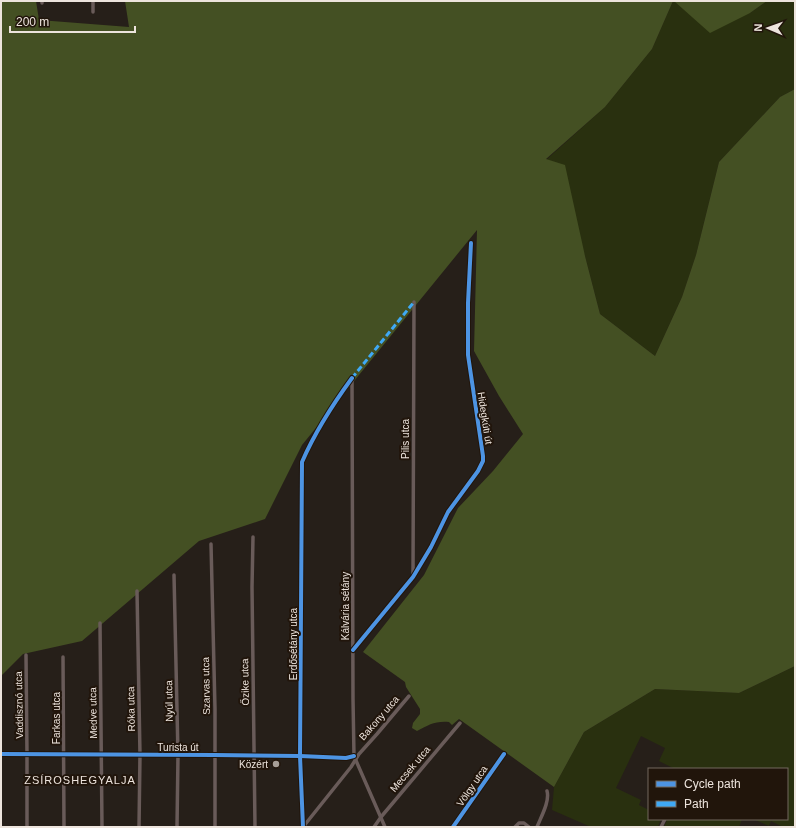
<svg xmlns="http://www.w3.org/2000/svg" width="796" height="828" font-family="Helvetica,sans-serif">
<rect width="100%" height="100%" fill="#261f19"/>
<g fill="#29300f">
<polygon points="673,1 750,13 767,1 795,1 795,89 780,97 719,162 696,255 682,297 655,356 600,314 585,256 546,160 605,107 652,49"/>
<polygon points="795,666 795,827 783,827 771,821 769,826 753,819 787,819 787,769 675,769 659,761 665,748 641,736 616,788 641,800 639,805 649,810 649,819 661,819 658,827 591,827 552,810 554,787 584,732 655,689 739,693"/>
<polygon points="666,819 742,819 739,827 664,827 667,820"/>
</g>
<g fill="#445023">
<path d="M1,1h35l3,19 90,7 -4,-26h548l-21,48 -47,58 -59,52 19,6 20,91 15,58 55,42 27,-59 14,-42 23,-93 61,-65 15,-8v577l-56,27 -84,-4 -71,43 -30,55 -95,-68 -7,6 -3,-3c-15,-1 -20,3 -32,9l-5,-3 1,-5 7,-9v-5l-14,-22 -1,-5 -42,-30 61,-77 34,-67 35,-37 30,-37 -24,-38 -25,-45 3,-121 -175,215 -37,74 -66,22 -117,100 -59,13 -22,22z"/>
<polygon points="674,1 767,1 750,13 710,33"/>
</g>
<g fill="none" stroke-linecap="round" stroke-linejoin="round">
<g stroke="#695b59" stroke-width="3.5">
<polyline points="42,1 42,3"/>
<polyline points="93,1 93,12"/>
<polyline points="352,379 353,699 354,756 385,827"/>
<polyline points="253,537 252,587 255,827"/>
<polyline points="211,544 215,709 215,827"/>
<polyline points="174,575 178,755 177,827"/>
<polyline points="413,576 414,302"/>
<polyline points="137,591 140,755 139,827"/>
<polyline points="100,623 102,827"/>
<polyline points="353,650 413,577 431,547 448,512 478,471 483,461 483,456 468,355 468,303 471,243"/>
<polyline points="26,655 27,754 27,827"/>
<polyline points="63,657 64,827"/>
<polyline points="1,754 214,755 300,756 346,758 354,756"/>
<path d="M303,827l-3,-71 2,-294c13,-30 31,-58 50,-84"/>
<polyline points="303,827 351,767 359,754 377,734 409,696"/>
<polyline points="374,827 381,817 460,723"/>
<polyline points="453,827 504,754"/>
<polyline points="515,827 519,823 524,823 529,827"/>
<path d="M537,827c4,-10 13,-26 10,-36"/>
<polyline points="661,827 665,819"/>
</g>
<polyline stroke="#3fa9f5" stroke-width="3" stroke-dasharray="6 3" stroke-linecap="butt" points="352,378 414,302"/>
<defs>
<g id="cycleway">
<polyline points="353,650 413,577 431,547 448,512 478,471 483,461 483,456 468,355 468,303 471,243"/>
<polyline points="1,754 214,755 300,756 346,758 354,756"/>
<path d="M303,827l-3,-71 2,-294c13,-30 31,-58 50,-84"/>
<polyline points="453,827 504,754"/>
</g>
</defs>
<use href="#cycleway" stroke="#21150b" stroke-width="6"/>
<use href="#cycleway" stroke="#4d94e3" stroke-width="4"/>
</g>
<circle fill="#a79f98" stroke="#21150b" stroke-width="1.5" cx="276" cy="764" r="4"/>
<g text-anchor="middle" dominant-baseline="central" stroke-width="4" stroke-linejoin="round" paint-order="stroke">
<g font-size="10" fill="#ede4dd" stroke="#21150b">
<text transform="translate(485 418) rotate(81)">Hidegkúti út</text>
<text transform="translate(405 439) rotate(-90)">Pilis utca</text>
<text transform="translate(345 606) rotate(-90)">Kálvária sétány</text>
<text transform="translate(293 644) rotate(-90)">Erdősétány utca</text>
<text transform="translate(245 682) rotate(-91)">Őzike utca</text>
<text transform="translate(206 686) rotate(-91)">Szarvas utca</text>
<text transform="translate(169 701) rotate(-91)">Nyúl utca</text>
<text transform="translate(19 705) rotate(-91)">Vaddisznó utca</text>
<text transform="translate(131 709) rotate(-91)">Róka utca</text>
<text transform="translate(93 713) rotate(-91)">Medve utca</text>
<text transform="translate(56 718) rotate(-90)">Farkas utca</text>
<text transform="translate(379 718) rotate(-49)">Bakony utca</text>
<text x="178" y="747">Turista út</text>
<text transform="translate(410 769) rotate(-50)">Mecsek utca</text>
<text transform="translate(472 786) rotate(-56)">Völgy utca</text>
</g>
<g font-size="10" fill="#ede4dd" stroke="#21150b" text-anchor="end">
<text x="268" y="764">Közért</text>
</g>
<g font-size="11" letter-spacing="1" fill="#ede4dd" stroke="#21150b">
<text x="80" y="780">ZSÍROSHEGYALJA</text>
</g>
</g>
<rect width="796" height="828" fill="none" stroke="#ede4dd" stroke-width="4"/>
<rect x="648" y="768" width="140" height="52" fill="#21150b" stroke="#73685f"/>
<rect x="656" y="781" width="20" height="6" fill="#4d94e3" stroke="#73685f"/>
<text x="684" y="788" font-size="12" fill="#ede4dd">Cycle path</text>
<rect x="656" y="801" width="20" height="6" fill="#3fa9f5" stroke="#73685f"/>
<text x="684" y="808" font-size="12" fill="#ede4dd">Path</text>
<g transform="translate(768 28) rotate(272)" stroke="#21150b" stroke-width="3" paint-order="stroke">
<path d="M0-3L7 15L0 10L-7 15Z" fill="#ede4dd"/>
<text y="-6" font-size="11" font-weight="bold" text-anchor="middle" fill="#ede4dd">N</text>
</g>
<path d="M10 26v6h125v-6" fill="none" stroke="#ede4dd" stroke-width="2"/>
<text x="16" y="26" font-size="12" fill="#ede4dd" stroke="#21150b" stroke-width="3" paint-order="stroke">200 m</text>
</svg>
